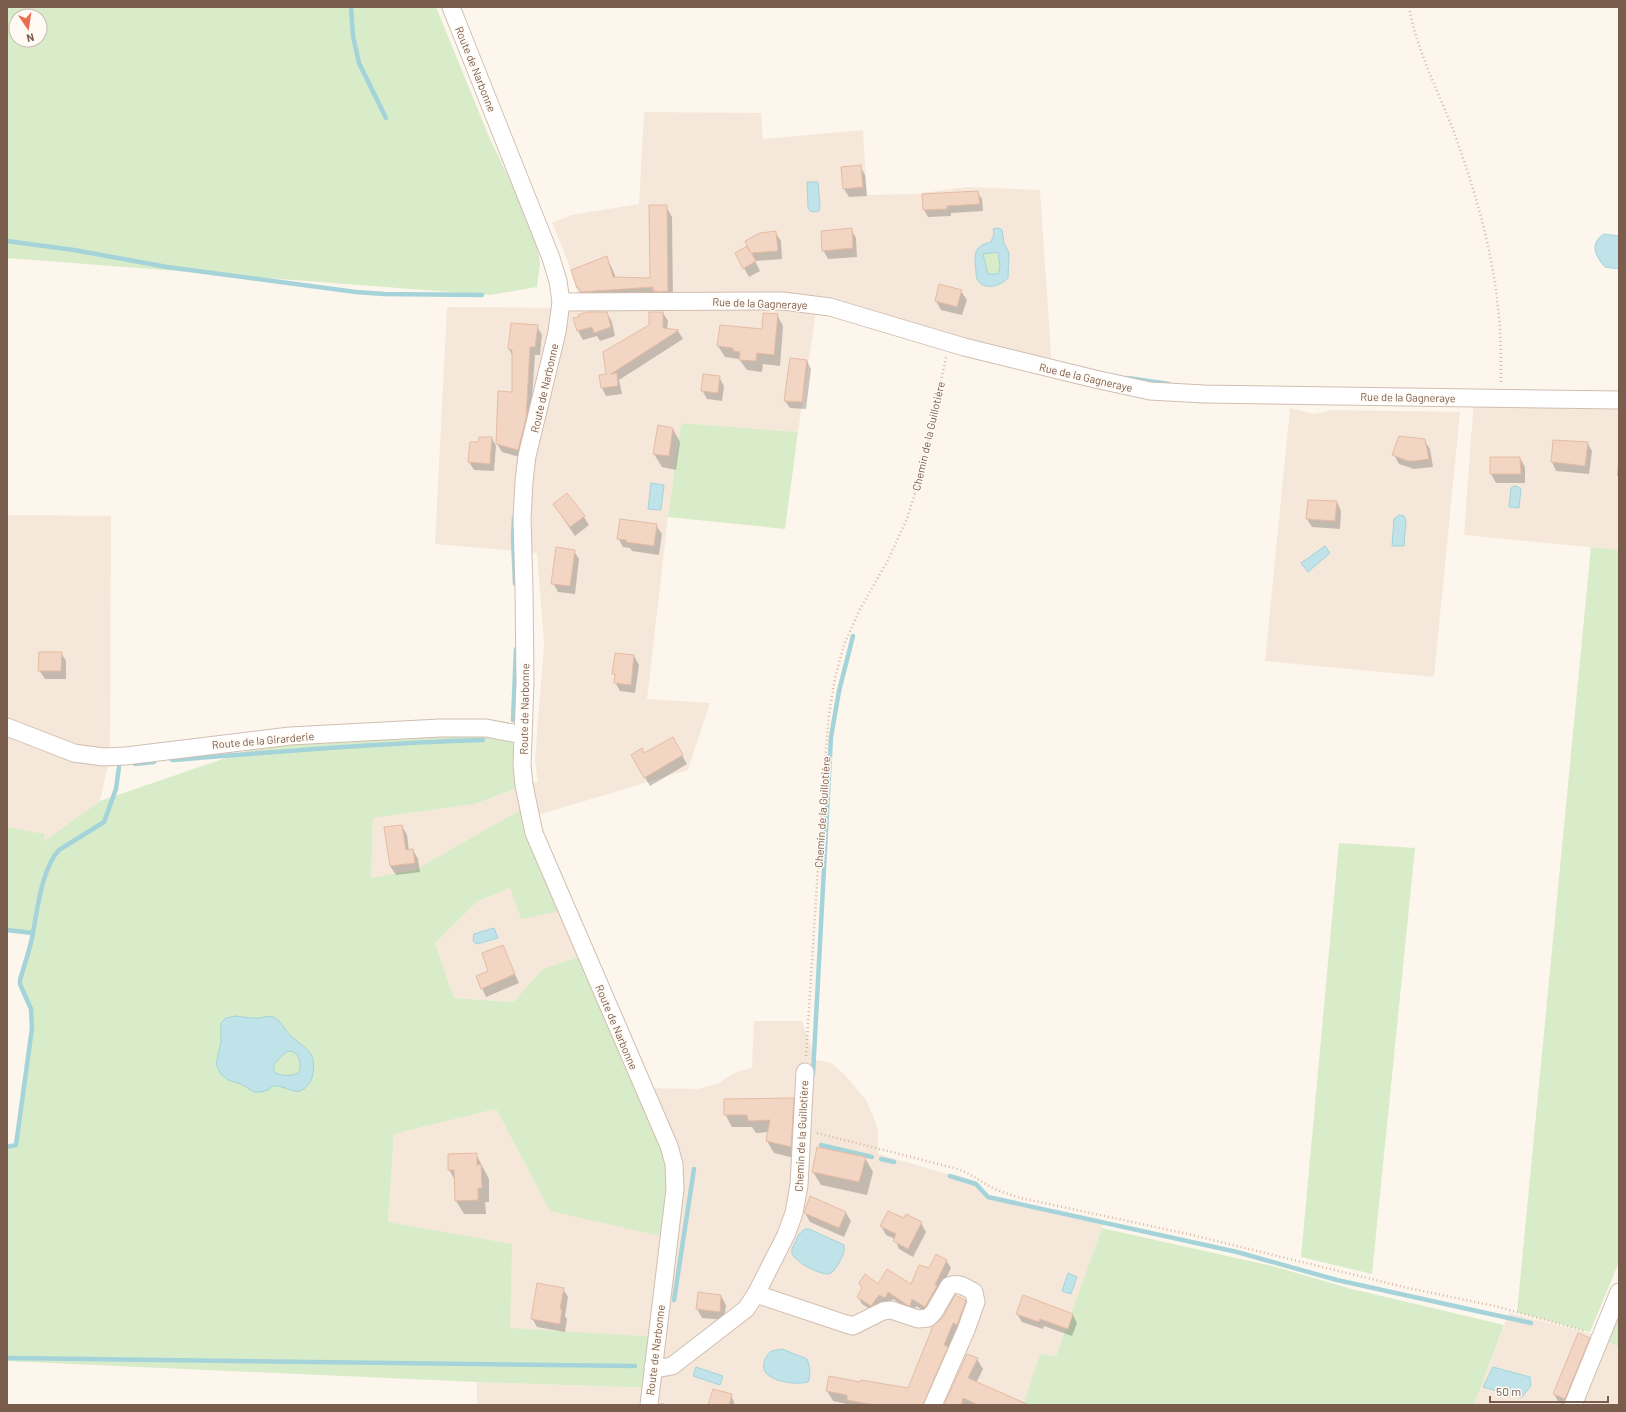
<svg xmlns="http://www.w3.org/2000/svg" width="1626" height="1412" font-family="Barlow,sans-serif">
<rect width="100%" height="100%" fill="#fdf6ec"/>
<g fill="#f5e8da">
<polygon points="644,112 761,113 763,139 863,130 867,195 915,194 967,187 1040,190 1052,369 817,305 798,432 681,423 668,517 647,699 710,703 688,770 531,817 528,806 415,870 371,878 373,818 475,804 524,785 538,782 535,760 536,746 544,644 537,553 435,544 447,307 580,308 577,291 567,259 552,223 571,215 639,204"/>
<polygon points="1474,398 1619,400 1619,550 1464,535"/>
<polygon points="1290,408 1314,414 1332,410 1460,412 1434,677 1265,661"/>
<polygon points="7,515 111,516 110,756 100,801 43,842 7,914"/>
<polygon points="510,888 566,910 586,954 543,969 513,1002 454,998 435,943 478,901"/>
<polygon points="754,1021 802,1021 816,1060 831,1063 845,1075 866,1100 878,1128 878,1154 976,1182 992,1198 1105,1220 1056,1356 1040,1354 1023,1405 477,1405 477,1382 650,1388 510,1328 388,1222 394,1134 496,1109 550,1211 644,1088 697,1089 717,1084 736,1072 752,1068"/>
<polygon points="1509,1313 1601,1336 1619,1348 1619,1405 1474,1405"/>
</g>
<g fill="#d8ecc9" fill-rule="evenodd">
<path d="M7,7h429l54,132 45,93 5,31 -3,24 -47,8 -483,-37zM16,16h24v24h-24z"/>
<polygon points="998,252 1000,267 998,274 988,274 983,254 984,253"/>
<polygon points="681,423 798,432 785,529 668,517"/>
<polygon points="1591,547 1619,550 1619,1262 1590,1332 1517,1312"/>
<polygon points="523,735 524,785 475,804 373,818 371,878 415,870 529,805 566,910 521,919 510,888 478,901 435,943 454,998 513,1002 543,969 586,954 669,1146 669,1238 550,1211 496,1109 394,1134 388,1222 512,1244 510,1328 657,1337 651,1388 477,1382 7,1361 7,1147 16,1145 32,1028 31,1009 20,984 20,980 33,934 7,930 7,827 45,834 43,842 100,801 290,736"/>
<polygon points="1339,843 1415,848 1372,1274 1301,1257"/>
<polygon points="1102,1228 1276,1267 1348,1288 1504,1325 1474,1405 1023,1405 1040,1354 1056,1356"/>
<polygon points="1619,1311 1619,1348 1607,1340"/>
</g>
<g fill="#bfe3e8" stroke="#a5d3da" fill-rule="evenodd">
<polygon points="807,182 818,182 820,206 819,211 813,212 810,211 808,208"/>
<path d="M998,228l4,2 2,13 5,10 -1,25c-6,7 -20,12 -28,5 -4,-3 -4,-8 -4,-12 -2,-16 -3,-25 15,-29l3,-8 -1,-5zM998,252l2,15 -2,7h-10l-5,-20z"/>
<path d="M1604,234l15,2v33l-14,-2c-10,-11 -16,-23 -1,-33z"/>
<polygon points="651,483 664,485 661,510 648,509"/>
<polygon points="1514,486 1516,486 1521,489 1519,508 1509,507 1511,488"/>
<polygon points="1399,515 1404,516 1406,521 1404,546 1392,546 1394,519"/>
<polygon points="1325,546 1330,553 1308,572 1301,563"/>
<polygon points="494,928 498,938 477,944 473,941 474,934"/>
<path d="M236,1016c6,1 12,2 18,2 7,1 12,-3 19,-1 8,3 11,12 17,18 16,15 28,16 22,43 -2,5 -6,11 -12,13 -7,2 -17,-6 -27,-5l-5,4 -7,2h-7l-13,-8 -13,-4 -8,-7 -4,-9 5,-22v-19l5,-5zM288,1051l6,1c7,7 7,12 5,21 -9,3 -17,4 -25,-1v-7l7,-9z"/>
<path d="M805,1229h4l35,16c1,7 -2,12 -5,18 -2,3 -5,8 -8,10 -7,5 -38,-12 -39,-20 -1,-5 2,-8 4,-12 2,-6 3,-8 9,-12z"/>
<polygon points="1068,1273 1077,1277 1071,1294 1062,1291"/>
<path d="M782,1349l25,10c3,7 4,16 1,23 -11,3 -32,0 -40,-7 -8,-6 -4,-20 4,-24 3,-1 7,-1 10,-2z"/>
<polygon points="696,1367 723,1376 720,1385 693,1376"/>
<polygon points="1493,1367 1530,1377 1531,1386 1521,1398 1483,1387"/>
</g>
<g fill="#0003">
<polygon points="860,166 865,175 867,196 849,197 844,189"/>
<polygon points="977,192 982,199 983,211 951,213 951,216 928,217 924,210 923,195"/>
<polygon points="666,206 672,217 673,301 584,299 578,288 606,257 612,268 616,278 651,279"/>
<polygon points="851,229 856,238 857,257 828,259 823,250"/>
<polygon points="775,232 781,241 782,259 755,261 760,271 749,277 736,254 752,256 753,255 746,241"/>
<polygon points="961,291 967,300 962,315 941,310 936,301"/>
<polygon points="607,313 612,322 615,336 600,341 597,336 583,340 578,331 575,319"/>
<polygon points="663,313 668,321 667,329 678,331 683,339 619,380 622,394 606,396 602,388 600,376 607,375"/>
<polygon points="777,315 783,326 780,366 763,364 762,372 747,370 739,359 725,357 718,346 721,326 763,330"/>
<polygon points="537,326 542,335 540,355 535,355 530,428 523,458 502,452 497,444 513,393 513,357 509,349"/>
<polygon points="807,361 811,369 806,409 790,408 785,401"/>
<polygon points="719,377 724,386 722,401 707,399 702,390"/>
<polygon points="673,429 680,442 676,470 662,467 654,454"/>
<polygon points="492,438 496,446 494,471 474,470 469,462"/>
<polygon points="1424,440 1430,449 1433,467 1414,469 1399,464 1394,455"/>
<polygon points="1554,441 1587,442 1592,451 1589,474 1556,471 1552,462"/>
<polygon points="1619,454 1619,478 1617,475"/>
<polygon points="1491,458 1520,458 1525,467 1525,483 1496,483 1491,474"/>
<polygon points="1337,502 1341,511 1340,529 1312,527 1307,519"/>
<polygon points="554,505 584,517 589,525 575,536"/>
<polygon points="656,525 662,534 659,555 632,551 630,548 623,547 618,538"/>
<polygon points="574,551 579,559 575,594 558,592 553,583"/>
<polygon points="61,653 66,661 66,679 45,679 39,670"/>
<polygon points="634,656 639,665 635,693 620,691 615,682 615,677 614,674"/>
<polygon points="672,738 687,764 650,786 632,756 644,754"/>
<polygon points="402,826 407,835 409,851 413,850 418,859 420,872 396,875 390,866"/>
<polygon points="502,946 519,983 486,997 482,988"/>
<polygon points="793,1099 800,1111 798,1159 774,1153 767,1141 769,1132 756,1133 752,1127 732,1127 725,1114"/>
<polygon points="476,1154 489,1179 489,1202 485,1202 486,1214 464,1214 456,1201 455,1180 449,1170 449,1155"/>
<polygon points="865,1158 873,1172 867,1195 821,1185 813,1172"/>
<polygon points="805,1213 846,1213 851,1221 844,1237 810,1222"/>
<polygon points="904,1220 921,1223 926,1232 913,1257 899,1249 895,1239 886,1235 881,1226"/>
<polygon points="946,1260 951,1268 929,1314 916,1306 914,1313 913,1312 893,1299 889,1305 883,1301 876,1313 862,1304 858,1297 878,1285 911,1285 929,1270"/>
<polygon points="563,1289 568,1297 565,1316 567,1319 565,1332 537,1327 532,1318"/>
<polygon points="698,1293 721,1296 726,1305 724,1320 702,1318 697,1309"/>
<polygon points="1023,1297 1073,1315 1077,1323 1072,1336 1044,1326 1043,1329 1022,1322 1017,1314"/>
<polygon points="965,1300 971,1311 932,1405 851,1405 833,1401 827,1391 861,1383 909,1390"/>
<polygon points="1589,1338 1594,1347 1571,1405 1559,1403 1554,1394"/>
<polygon points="977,1359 983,1369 976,1383 1021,1405 945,1405"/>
<polygon points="731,1395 735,1405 709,1405"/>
<polygon points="661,1403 670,1405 660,1405"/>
</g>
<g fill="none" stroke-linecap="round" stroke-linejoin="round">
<g stroke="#a5d3da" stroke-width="4.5">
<polyline points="351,7 353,36 359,63 386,118"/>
<polyline points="7,241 74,250 167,267 356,292 384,294 482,295"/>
<polyline points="1128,378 1169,384"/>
<polyline points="514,517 513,537 515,584"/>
<polyline points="513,720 516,649"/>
<path d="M172,760c103,-8 207,-17 311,-20"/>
<polyline points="135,764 154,762"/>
<polyline points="7,930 33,933"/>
<polyline points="813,1074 831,737 839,691 853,636"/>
<polyline points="821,1145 872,1157"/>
<path d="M7,1147l9,-2 16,-117 -1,-19 -11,-25v-4c4,-14 9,-28 12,-42 5,-25 9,-69 27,-88l45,-28 12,-33 3,-22"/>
<polyline points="881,1159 894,1162"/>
<polyline points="950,1176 976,1184 988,1197 1237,1252 1337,1280 1531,1323"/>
<polyline points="674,1300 694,1169"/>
<polyline points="7,1358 635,1366"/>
</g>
</g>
<g fill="#f3d5c3" stroke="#e6bba3">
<polygon points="861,165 863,187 843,189 841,167"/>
<polygon points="978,191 980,204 947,206 947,209 923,210 922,194"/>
<polygon points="649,205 667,205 668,291 655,292 658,291 653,291 653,287 580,292 579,288 577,288 571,270 607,256 613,277 650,278"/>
<polygon points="852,228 853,248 822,251 821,231"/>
<polygon points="776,231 778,251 751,253 756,261 743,269 735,253 747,246 750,252 745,241 760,233"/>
<polygon points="939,284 962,290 957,307 935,301"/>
<polygon points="587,312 607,312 611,327 594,333 592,327 577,331 573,318 579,317 578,315"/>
<polygon points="649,312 663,312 663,328 679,330 611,374 617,373 618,386 601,388 599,375 606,374 603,352 649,325"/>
<polygon points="763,313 778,314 774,355 757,353 756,361 739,360 740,352 733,351 733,348 717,346 720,325 762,329"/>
<polygon points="511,323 538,325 535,347 530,347 526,419 518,450 496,444 498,391 512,392 512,350 508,349"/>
<polygon points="790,358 807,360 802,402 784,401"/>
<polygon points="703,374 720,376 718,393 701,391"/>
<polygon points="658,425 673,428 669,456 653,454"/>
<polygon points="1399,436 1425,439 1429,459 1414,461 1408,461 1392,455"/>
<polygon points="479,437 492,437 490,464 468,462 470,442 478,442"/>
<polygon points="1553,440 1588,442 1585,466 1551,462"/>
<polygon points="1490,457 1520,457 1521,474 1490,474"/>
<polygon points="567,493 585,516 570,527 553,504"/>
<polygon points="1308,500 1337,501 1335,521 1306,519"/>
<polygon points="620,519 657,524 654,546 626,542 626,540 617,539"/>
<polygon points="556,547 575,550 570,586 551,584"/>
<polygon points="39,652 62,652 61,671 38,671"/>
<polygon points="615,653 634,655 631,685 614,683 615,674 612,674"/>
<polygon points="673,737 683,755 644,778 631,755 642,748 644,753"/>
<polygon points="402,825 406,850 413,849 415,863 390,866 384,827"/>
<polygon points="503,945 515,974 481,989 476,976 488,971 482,953"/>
<polygon points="794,1098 791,1147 766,1141 770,1120 748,1121 747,1115 724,1115 724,1099"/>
<polygon points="817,1147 866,1157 859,1182 812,1172"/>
<polygon points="477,1153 477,1165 481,1164 482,1188 478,1188 478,1200 455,1201 454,1170 448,1170 448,1154"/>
<polygon points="810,1196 846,1212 839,1228 804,1213"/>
<polygon points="888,1211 904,1218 906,1214 922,1222 908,1249 893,1241 896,1234 880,1226"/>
<polygon points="936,1254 947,1260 935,1285 937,1286 925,1307 912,1299 910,1306 907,1305 888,1292 885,1298 879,1295 871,1306 857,1297 862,1288 859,1283 865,1274 878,1284 887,1269 911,1284 919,1265 929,1268"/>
<polygon points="537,1283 564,1288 560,1309 562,1309 560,1324 531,1319"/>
<polygon points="698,1292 721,1295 720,1312 696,1309"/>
<polygon points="955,1295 965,1300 966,1301 957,1325 953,1323 944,1345 948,1347 923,1405 875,1405 847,1400 847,1395 826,1391 829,1376 860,1382 861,1380 908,1388 933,1326 943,1317"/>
<polygon points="1023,1295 1073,1314 1068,1329 1040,1319 1039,1322 1016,1314"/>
<polygon points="1578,1333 1590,1338 1565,1399 1553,1394"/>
<polygon points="967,1354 978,1358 968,1378 1029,1405 978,1405 963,1398 961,1405 944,1405"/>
<polygon points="713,1389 732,1394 729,1405 708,1405"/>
</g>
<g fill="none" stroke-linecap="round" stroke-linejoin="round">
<defs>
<g id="minor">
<polyline points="451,7 551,258 558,281 561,302 557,332 527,456 524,481 522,519 524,588 525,682 522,765 524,785 534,833 669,1146 674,1164 675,1189 649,1405"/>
<polyline points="561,302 783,301 830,307 964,347 1095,379 1150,391 1204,394 1619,400"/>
<polyline points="7,727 74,753 103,757 126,756 290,736 440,728 486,728 523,735"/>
<path d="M756,1294l90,30 7,2 30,-15 8,-1 27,9 10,-1 6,-6 15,-26c10,-4 16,1 25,6l2,10 -10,28 -33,75"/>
<polyline points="653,1367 661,1368 672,1366 746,1309 756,1294 786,1235 794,1213 799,1185 805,1072"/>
<polyline points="1573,1405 1619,1292"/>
</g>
</defs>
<use href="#minor" stroke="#d1beb0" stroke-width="19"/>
<g stroke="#d9b8a5" stroke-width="2.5" stroke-dasharray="1 3" stroke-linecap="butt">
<path d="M1409,7c8,45 30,85 46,128 20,56 37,113 43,173 3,25 3,51 3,76"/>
<polyline points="806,1056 824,774 829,714 835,678 844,645 859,611 888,560 907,519 923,467 946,357"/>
<path d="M817,1133l137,35c14,4 24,12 37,19 10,5 20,8 30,11l167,36 220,54 87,18 90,25"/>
</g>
<use href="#minor" stroke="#fff" stroke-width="17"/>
</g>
<g text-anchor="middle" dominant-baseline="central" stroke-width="3" stroke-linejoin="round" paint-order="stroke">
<g font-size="11" fill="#7a5c4d" stroke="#fffaf3">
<text transform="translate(476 69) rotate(68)">Route de Narbonne</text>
<text transform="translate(760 303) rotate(2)">Rue de la Gagneraye</text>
<text transform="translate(1086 377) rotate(13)">Rue de la Gagneraye</text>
<text transform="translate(544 388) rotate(-77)">Route de Narbonne</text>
<text transform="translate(1408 397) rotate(1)">Rue de la Gagneraye</text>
<text transform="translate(928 436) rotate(-77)">Chemin de la Guillotière</text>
<text transform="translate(524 709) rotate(-89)">Route de Narbonne</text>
<text transform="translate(263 740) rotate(-5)">Route de la Girarderie</text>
<text transform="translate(822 812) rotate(-86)">Chemin de la Guillotière</text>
<text transform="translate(617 1027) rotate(67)">Route de Narbonne</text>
<text transform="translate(801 1136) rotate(-87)">Chemin de la Guillotière</text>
<text transform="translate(655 1350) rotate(-83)">Route de Narbonne</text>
</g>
</g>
<rect width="1626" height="1412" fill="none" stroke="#7a5c4d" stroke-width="16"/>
<g transform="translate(28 28) rotate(167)"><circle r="19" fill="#fffaf3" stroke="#cabbb1"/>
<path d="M0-3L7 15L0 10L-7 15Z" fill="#e76f51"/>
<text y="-6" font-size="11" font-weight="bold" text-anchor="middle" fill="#7a5c4d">N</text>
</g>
<path d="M1490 1396v6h118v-6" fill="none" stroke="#7a5c4d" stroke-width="2"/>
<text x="1496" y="1396" font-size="12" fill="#7a5c4d" stroke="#fffaf3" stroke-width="3" paint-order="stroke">50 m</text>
</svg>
